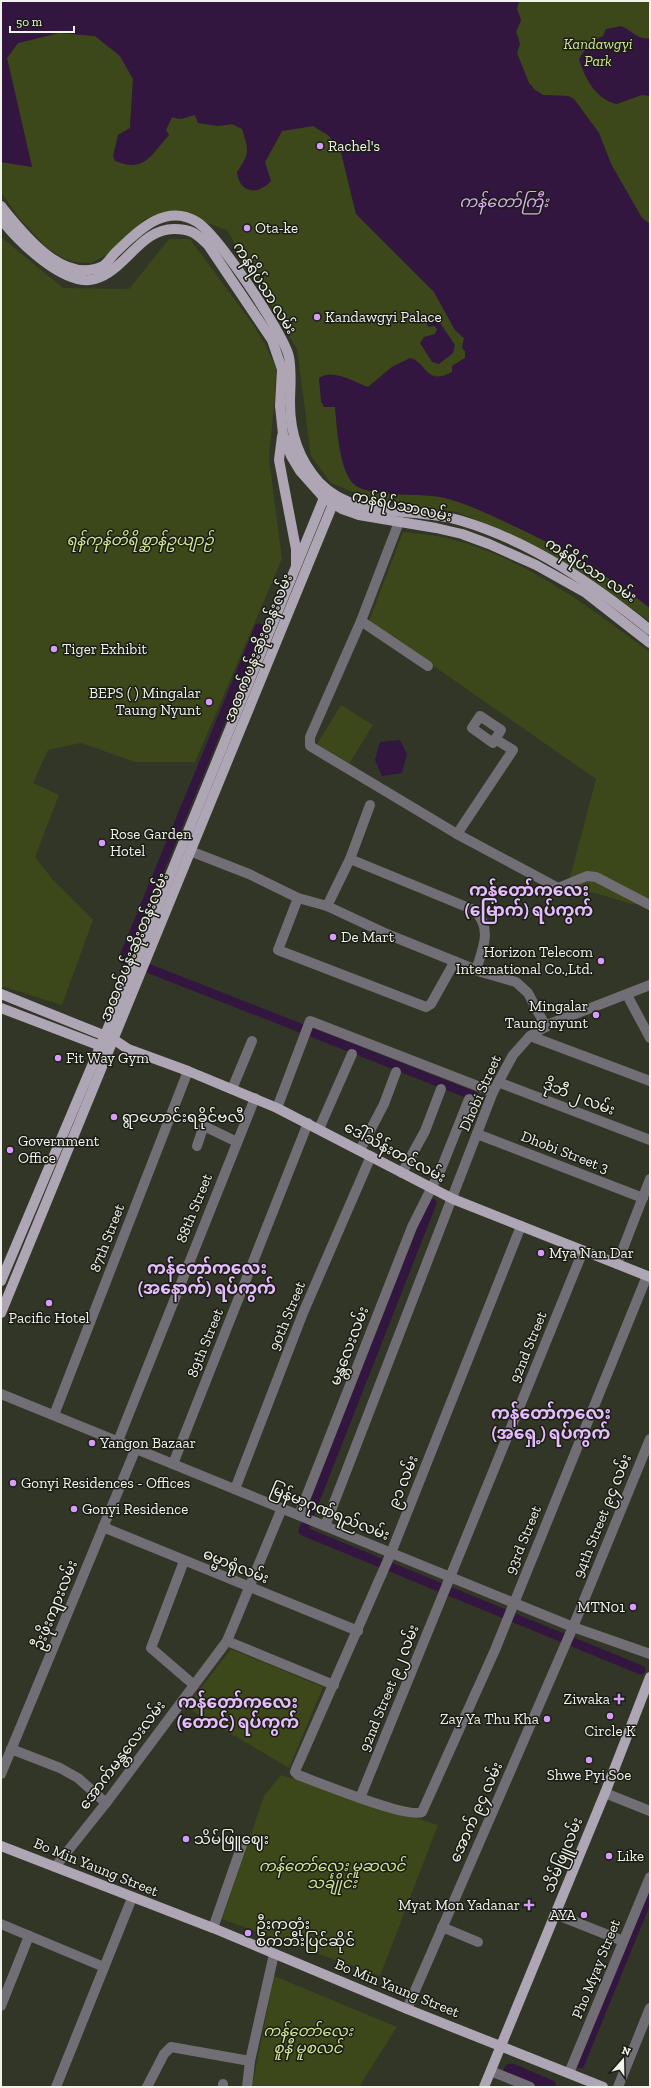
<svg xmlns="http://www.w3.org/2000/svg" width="651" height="2088" font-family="'Zilla Slab','Noto Sans Myanmar',serif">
<rect width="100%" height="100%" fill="#313626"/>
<g fill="#3c471a">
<polygon points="519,1 650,1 650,224 642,218 611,164 599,133 574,99 568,96 543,95 535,90 529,83 517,53 519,38 516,32 521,20 517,9"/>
<path d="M59,33l36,3 25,20 13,23 -3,49 -7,5 46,3 -3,-6 6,-13 8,2 15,-4 23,11 14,-2 10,5c7,21 8,25 -5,43l28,-10 17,-31 31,-5 15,9 12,13 16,66 78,78 21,38 9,8 -2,10 3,3v7l-13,8v6c-16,9 -27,2 -37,-13l-23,8 -24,20 -47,-10 -2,5 8,25h8c2,20 4,65 20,78 16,13 67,7 90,13 23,6 45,16 67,27 50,23 95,49 138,83v14l-63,-46 -39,-24 -42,-20 -49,-20 -77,-9 -49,-20 -20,-27 -14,-107 -70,-119 -46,-16 -36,5 -33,33 -21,11 -16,-1 -12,-4 -16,-10 -28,-30 -18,-26v-30l31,5 -25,-109 11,-15z"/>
<polygon points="1,237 63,288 129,289 169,239 190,239 252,323 265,344 276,368 275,396 269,458 282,559 195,762 135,762 81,743 48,750 33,783 59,795 35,857 53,880 93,920 62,1005 1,986"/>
<path d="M403,532c16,2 33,3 48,7 75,19 138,69 199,113v251l-18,1 -64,-19 28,-106 -227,-158z"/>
<polygon points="341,705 373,725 349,764 317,744"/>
<polygon points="231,1649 323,1687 289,1768 186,1707"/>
<polygon points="281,1775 438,1825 380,1976 222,1919 264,1796"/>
<polygon points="274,1976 397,2027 359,2087 252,2087"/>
</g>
<g fill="#321640">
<path d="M1,1h518l-2,8 4,11 -5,12 4,12 -3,9 12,30 6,7 8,5 25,1 6,3 25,34 12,31 31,54 8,6v384c-43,-34 -88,-60 -138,-83 -22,-10 -44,-21 -67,-27 -23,-6 -73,0 -90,-13 -16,-13 -18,-58 -20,-78h-11l-3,-6 -2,-23c14,-10 35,4 49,9l24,-20 18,-9c18,5 16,29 42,14v-6l13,-8v-7l-3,-3 2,-10 -9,-8 -21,-38 -78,-78 -16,-66 -12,-13 -15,-9 -31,5 -17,31 6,19c-13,15 -32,12 -34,-9 13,-18 12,-22 5,-43l-10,-5 -14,2 -20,-3 -3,-8 -15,4 -8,-2 -6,13 3,5c-19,21 -24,38 -54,26l-2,-5 5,-21 12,-7 3,-49 -13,-23 -25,-20 -36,-3 -41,10 -11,15 25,109 -31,-5z"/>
<path d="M621,26c11,4 17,15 29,12v58l-8,-1 -25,9c-21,-4 -33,-27 -38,-45l11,-17 13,-6 3,-7z"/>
<polygon points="431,320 438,320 455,345 453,353 439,364 432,362 420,343 424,337 435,334 437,329 434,326 428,327 427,323"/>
<polygon points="400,740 407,754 402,773 382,776 375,760 380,742"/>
</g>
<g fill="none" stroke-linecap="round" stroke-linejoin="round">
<g stroke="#321640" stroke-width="9">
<polyline points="128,961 123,959 259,628"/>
<polyline points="150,969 474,1096 469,1108"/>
<polyline points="432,1203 303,1531 641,1670"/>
<polyline points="580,2064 650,1893"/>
</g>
<polyline stroke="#321640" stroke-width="15" points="511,2071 549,2087"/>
<g stroke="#726e75" stroke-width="10">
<polyline points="399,522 361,621 310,737 310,746 457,834 558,888 587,876 596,877 650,905"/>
<polyline points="361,621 428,666"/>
<polygon points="480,716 501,730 493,743 472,728"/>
<polyline points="457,834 513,750 495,739"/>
<polyline points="190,851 249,874 298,898"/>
<path d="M350,859l124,51c19,18 9,38 2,60"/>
<polyline points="327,906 350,859 370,805"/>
<polyline points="455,961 431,1004 426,1007 278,950 298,898 327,906 387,934 481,972 516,982 528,993 546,1027"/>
<polyline points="627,995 650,1038"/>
<polyline points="530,1036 650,1081"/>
<polyline points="498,1082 650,1140"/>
<polyline points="232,1089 252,1041"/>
<polyline points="277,1108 310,1021 493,1092"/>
<polyline points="319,1129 352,1054"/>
<polyline points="477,1134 643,1198"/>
<polyline points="197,1146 203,1128 206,1127 237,1142"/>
<polyline points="360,1150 384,1104 396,1072"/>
<polyline points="402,1173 425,1131 441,1089"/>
<path d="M521,1226l-130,327 -95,216 -1,3 3,3c19,7 110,44 124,37l73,-162 152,-374"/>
<polyline points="617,1264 650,1179"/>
<polyline points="1,1394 573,1627 650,1654"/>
<polyline points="54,1415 188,1071"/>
<polyline points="118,1441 255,1098"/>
<polyline points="173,1464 308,1123"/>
<polyline points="235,1489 303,1313 371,1156"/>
<polyline points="299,1515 412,1227 441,1169 469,1099"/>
<polyline points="325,1526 493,1092 513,1055 530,1036 552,1023 650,985"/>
<polyline points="103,1527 358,1631"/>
<polyline points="184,1561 151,1648 194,1685"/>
<polyline points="227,1641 334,1685"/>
<polyline points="11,1749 60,1768 78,1778 106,1803"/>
<polyline points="1,1774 136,1448"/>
<polyline points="605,1793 650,1811"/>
<polyline points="360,1798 583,1251"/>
<polyline points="55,1867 106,1803 227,1641 282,1508"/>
<polyline points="555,1914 623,1941"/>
<polyline points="1,1924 104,1967"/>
<polyline points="442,1927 478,1942"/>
<polyline points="213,1928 242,1845"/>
<polyline points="1,2006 29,1936"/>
<polyline points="407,2009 573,1627 650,1439"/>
<polyline points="491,2071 530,2087"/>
<polyline points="569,2073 650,1877"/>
<polyline points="223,2084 223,2087"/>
<polyline points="56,2087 132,1898"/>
<polyline points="147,2087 164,2054 171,2047 250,2061 274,1954"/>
<polyline points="247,2087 250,2061"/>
<polyline points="618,2087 650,2008"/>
</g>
<g stroke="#afa6b5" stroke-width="10">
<path d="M1,206c21,26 62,80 102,60 5,-3 8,-9 12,-13 22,-21 50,-51 82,-31 21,13 87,112 92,135 3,16 1,31 1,46 0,30 9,57 29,79 37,39 96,24 143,39 70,21 131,63 188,109"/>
<path d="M1,219c16,22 65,69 94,60 31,-9 45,-50 79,-50 17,0 22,4 34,16l64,95 10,29 -2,37 3,28 8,22 9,15 24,27 18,11 17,6 77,13 26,6 27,10 47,21 50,28 64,50"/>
<polyline points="282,436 279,460 296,549 296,564"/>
<polyline points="1,994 113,1039 128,1049 188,1071 277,1108 453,1199 650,1277"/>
<polyline points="1,1008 106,1048"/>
<polyline points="1,1281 105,1035 326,493"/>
<polyline points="1,1313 335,499"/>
<polyline points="1,1846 213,1928 407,2009 603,2087"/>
<polyline points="484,2087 605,1793 650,1677"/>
</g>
</g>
<g fill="#d79bf9" stroke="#1a1c15" stroke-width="1.5">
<circle cx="320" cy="146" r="4"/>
<circle cx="247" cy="228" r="4"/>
<circle cx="317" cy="317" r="4"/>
<circle cx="54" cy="649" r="4"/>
<circle cx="209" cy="702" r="4"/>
<circle cx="102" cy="843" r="4"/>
<circle cx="333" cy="937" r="4"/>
<circle cx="601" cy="961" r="4"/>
<circle cx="596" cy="1015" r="4"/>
<circle cx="58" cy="1058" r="4"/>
<circle cx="114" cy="1117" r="4"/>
<circle cx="10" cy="1150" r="4"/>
<circle cx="541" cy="1253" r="4"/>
<circle cx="49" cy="1303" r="4"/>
<circle cx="92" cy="1443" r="4"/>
<circle cx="13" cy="1483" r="4"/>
<circle cx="74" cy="1509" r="4"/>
<circle cx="633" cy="1607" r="4"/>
<path d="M617 1693h4v4h4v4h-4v4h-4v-4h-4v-4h4z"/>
<circle cx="610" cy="1716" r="4"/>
<circle cx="547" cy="1719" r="4"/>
<circle cx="589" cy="1760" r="4"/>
<circle cx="186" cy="1839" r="4"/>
<circle cx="609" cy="1856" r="4"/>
<path d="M527 1899h4v4h4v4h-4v4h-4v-4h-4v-4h4z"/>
<circle cx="584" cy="1915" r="4"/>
<circle cx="248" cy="1933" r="4"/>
</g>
<g text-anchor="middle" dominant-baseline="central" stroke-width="3" stroke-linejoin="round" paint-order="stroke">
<g font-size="15" font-style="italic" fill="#cfe591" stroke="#1a1c15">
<text x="598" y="44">Kandawgyi<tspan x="598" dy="17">Park</tspan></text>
<text x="140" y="540">ရန်ကုန်တိရိစ္ဆာန်ဥယျာဉ်</text>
<text x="332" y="1866">ကန်တော်လေး မူဆလင်<tspan x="332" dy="17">သင်္ချိုင်း</tspan></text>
<text x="308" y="2031">ကန်တော်လေး<tspan x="308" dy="17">စူနီ မူစလင်</tspan></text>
</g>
<g font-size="15" fill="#f0f3e9" stroke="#1a1c15" text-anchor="start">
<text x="328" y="146">Rachel's</text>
<text x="255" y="228">Ota-ke</text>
<text x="325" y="317">Kandawgyi Palace</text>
<text x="62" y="649">Tiger Exhibit</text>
<text x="201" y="693" text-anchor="end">BEPS ( ) Mingalar<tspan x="201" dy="17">Taung Nyunt</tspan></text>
<text x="110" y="834">Rose Garden<tspan x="110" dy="17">Hotel</tspan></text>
<text x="341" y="937">De Mart</text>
<text x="593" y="952" text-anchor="end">Horizon Telecom<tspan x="593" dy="17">International Co.,Ltd.</tspan></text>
<text x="588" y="1006" text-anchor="end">Mingalar<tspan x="588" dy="17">Taung nyunt</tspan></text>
<text x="66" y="1058">Fit Way Gym</text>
<text x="122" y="1117">ရွာဟောင်းရခိုင်ဗလီ</text>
<text x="18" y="1141">Government<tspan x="18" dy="17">Office</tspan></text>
<text x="549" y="1253">Mya Nan Dar</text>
<text x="49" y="1318" text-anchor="middle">Pacific Hotel</text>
<text x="100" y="1443">Yangon Bazaar</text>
<text x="21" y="1483">Gonyi Residences - Offices</text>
<text x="82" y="1509">Gonyi Residence</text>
<text x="625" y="1607" text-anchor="end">MTN01</text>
<text x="610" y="1699" text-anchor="end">Ziwaka</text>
<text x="539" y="1719" text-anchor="end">Zay Ya Thu Kha</text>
<text x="610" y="1731" text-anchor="middle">Circle K</text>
<text x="589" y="1775" text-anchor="middle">Shwe Pyi Soe</text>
<text x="194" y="1839">သိမ်ဖြူဈေး</text>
<text x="617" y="1856">Like</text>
<text x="520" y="1905" text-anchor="end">Myat Mon Yadanar</text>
<text x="576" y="1915" text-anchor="end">AYA</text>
<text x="256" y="1924">ဦးကတုံး<tspan x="256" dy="17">စက်ဘီးပြင်ဆိုင်</tspan></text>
</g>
<g font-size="15" fill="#f0f3e9" stroke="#1a1c15">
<text transform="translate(265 288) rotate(58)">ကန်ရိပ်သာ လမ်း</text>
<text transform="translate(402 506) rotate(12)">ကန်ရိပ်သာလမ်း</text>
<text transform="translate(591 570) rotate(33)">ကန်ရိပ်သာ လမ်း</text>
<text transform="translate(258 648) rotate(-68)">အထက်ပန်းဆိုးတန်းလမ်း</text>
<text transform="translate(134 947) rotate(-68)">အထက်ပန်းဆိုးတန်းလမ်း</text>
<text transform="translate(480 1093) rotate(-66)">Dhobi Street</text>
<text transform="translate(579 1097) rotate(21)">ဒိုဘီ ၂ လမ်း</text>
<text transform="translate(395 1152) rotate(28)">ဒေါ်သိန်းတင်လမ်း</text>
<text transform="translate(565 1152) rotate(21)">Dhobi Street 3</text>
<text transform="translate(194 1208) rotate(-68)">88th Street</text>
<text transform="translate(107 1238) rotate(-69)">87th Street</text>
<text transform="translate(287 1316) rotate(-68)">90th Street</text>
<text transform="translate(205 1343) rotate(-68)">89th Street</text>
<text transform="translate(349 1346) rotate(-69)">မန္တလေးလမ်း</text>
<text transform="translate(528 1347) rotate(-68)">92nd Street</text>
<text transform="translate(403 1482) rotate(-68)">၉၁ လမ်း</text>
<text transform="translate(330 1512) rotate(22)">မြန်မာ့ဂုဏ်ရည်လမ်း</text>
<text transform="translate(602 1516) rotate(-68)">94th Street ၉၄ လမ်း</text>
<text transform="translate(523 1540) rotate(-68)">93rd Street</text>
<text transform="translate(236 1566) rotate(22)">ဓမ္မာရုံလမ်း</text>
<text transform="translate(55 1605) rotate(-68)">ဦးဖိုးကျားလမ်း</text>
<text transform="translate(389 1688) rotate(-68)">92nd Street ၉၂ လမ်း</text>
<text transform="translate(122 1755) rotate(-53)">အောက်မန္တလေးလမ်း</text>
<text transform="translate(476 1812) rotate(-66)">အောက် ၉၄ လမ်း</text>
<text transform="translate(563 1855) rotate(-68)">သိမ်ဖြူလမ်း</text>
<text transform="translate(96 1867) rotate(22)">Bo Min Yaung Street</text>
<text transform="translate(596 1969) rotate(-68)">Pho Myay Street</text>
<text transform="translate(397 1988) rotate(22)">Bo Min Yaung Street</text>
</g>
<g font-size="16" font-style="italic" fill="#d7a9f2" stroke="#1a1c15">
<text x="504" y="201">ကန်တော်ကြီး</text>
</g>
<g font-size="17" font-weight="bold" fill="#e5bcfe" stroke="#1a1c15">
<text x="529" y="890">ကန်တော်ကလေး<tspan x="529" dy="20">(မြောက်) ရပ်ကွက်</tspan></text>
<text x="207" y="1268">ကန်တော်ကလေး<tspan x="207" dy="20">(အနောက်) ရပ်ကွက်</tspan></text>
<text x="551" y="1413">ကန်တော်ကလေး<tspan x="551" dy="20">(အရှေ့) ရပ်ကွက်</tspan></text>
<text x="238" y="1702">ကန်တော်ကလေး<tspan x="238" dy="20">(တောင်) ရပ်ကွက်</tspan></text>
</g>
</g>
<rect width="651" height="2088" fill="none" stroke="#f0f3e9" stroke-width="4"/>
<g transform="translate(623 2060) rotate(20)" stroke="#1a1c15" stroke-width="3" paint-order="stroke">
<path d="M0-3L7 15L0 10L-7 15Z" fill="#f0f3e9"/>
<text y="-6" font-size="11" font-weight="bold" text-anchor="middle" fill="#f0f3e9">N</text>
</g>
<path d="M10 26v6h64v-6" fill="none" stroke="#f0f3e9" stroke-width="2"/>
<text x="16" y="26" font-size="12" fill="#f0f3e9" stroke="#1a1c15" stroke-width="3" paint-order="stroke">50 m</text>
</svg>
